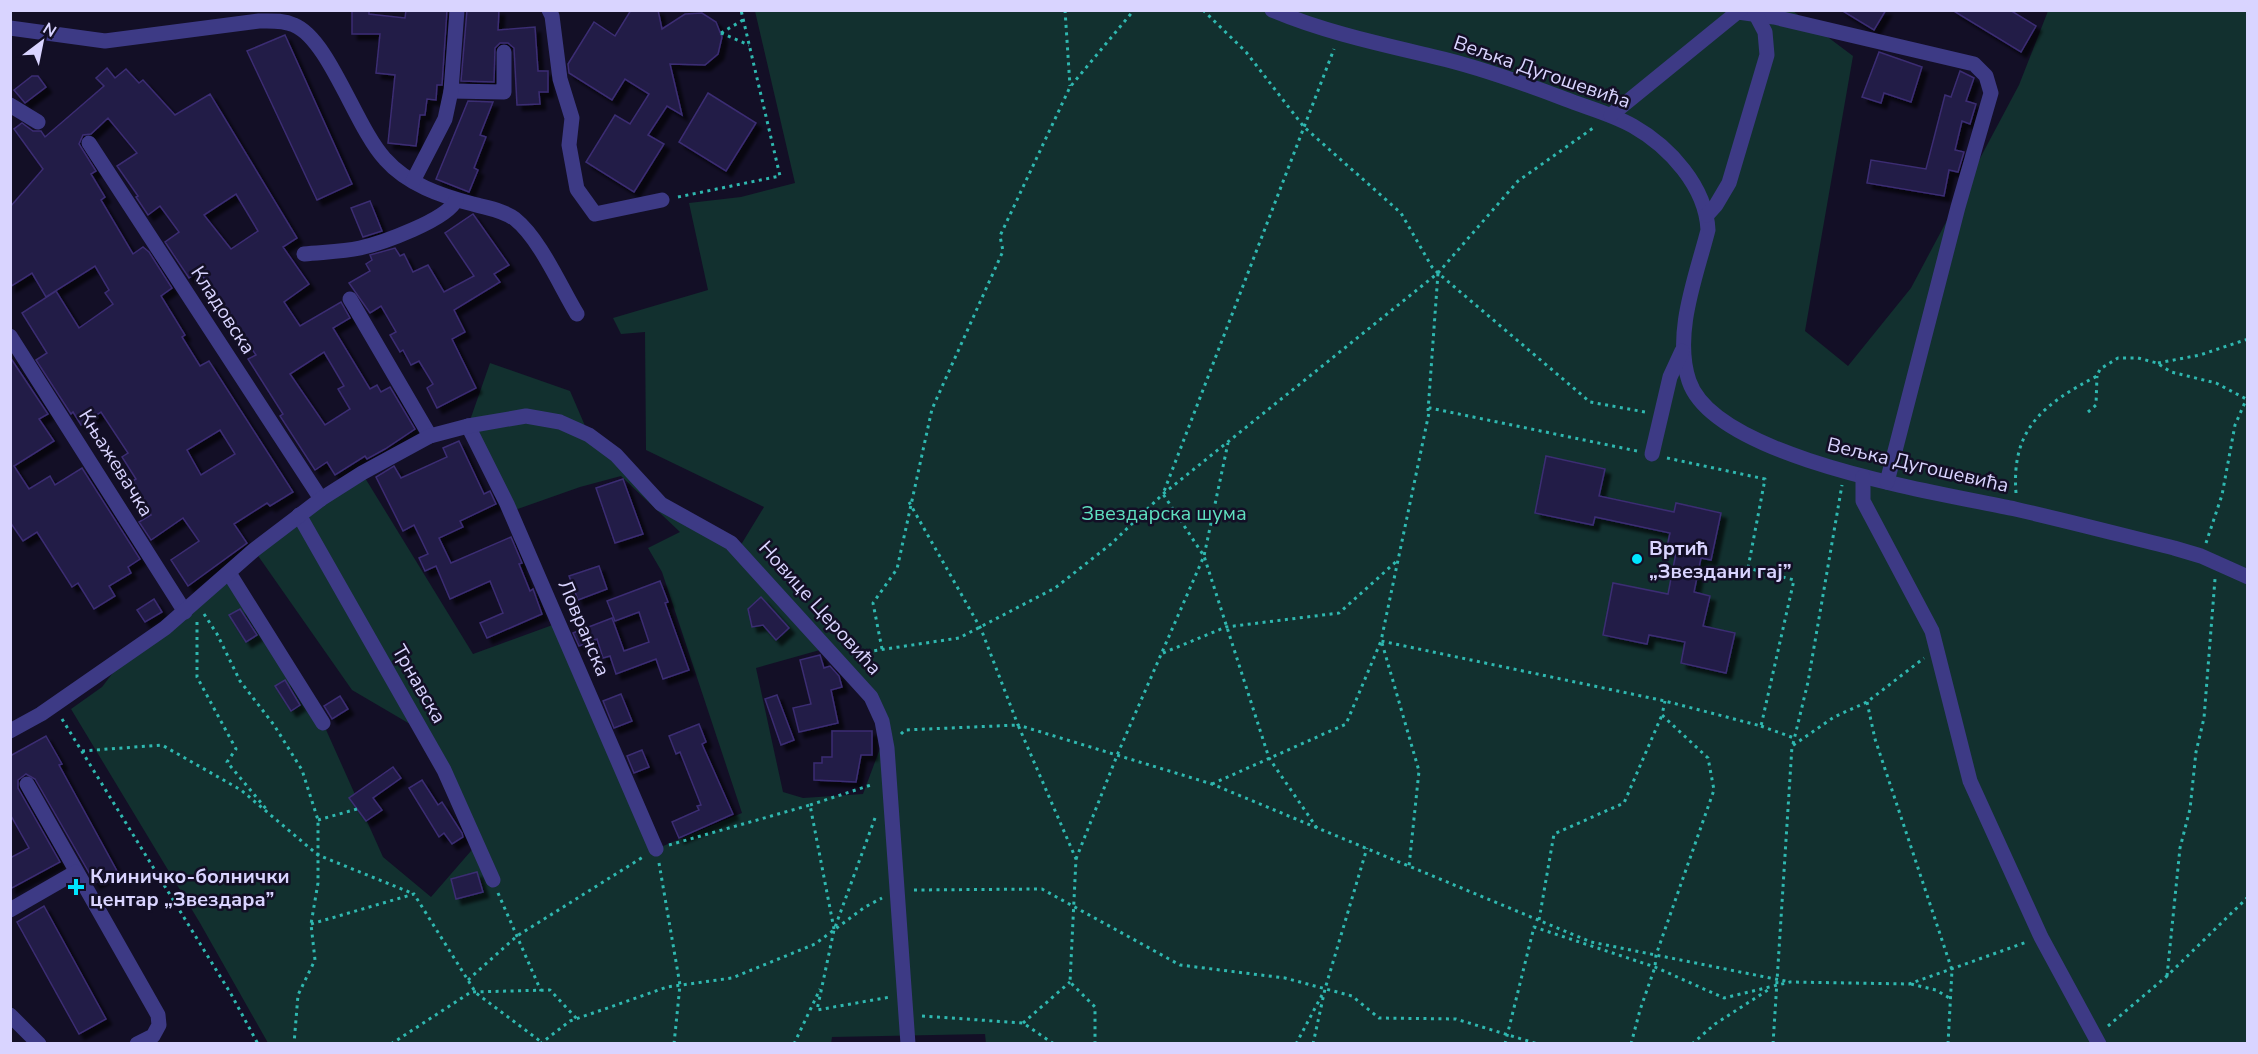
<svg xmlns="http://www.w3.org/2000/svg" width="2258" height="1054" font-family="'Nunito Sans',sans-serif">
<defs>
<filter id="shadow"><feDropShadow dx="5.5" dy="5.5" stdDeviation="1.5" flood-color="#0009"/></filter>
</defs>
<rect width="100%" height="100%" fill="#130f26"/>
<path fill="#12302f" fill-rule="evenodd" d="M755,11h1038l60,45 -48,275 43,35 63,-78 108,-203 29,-74h199v1032l-1261,1 -1,-10 -153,3 -1,7 -563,-1 -68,-120 -129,-214 31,-22 20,-26 107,-88 94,150 60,134 48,40 46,-53 -50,-110 -75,-44 -98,-140 108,-77 111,181 85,-31 -90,-197 22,-63 80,28 19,44 69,66 81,47 25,-41 -118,-57 -1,-118 -24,2 -8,-16 95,-28 -19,-87 52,-6 54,-14zM621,476l59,56 -32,16 14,24 80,241 -86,36 -144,-338 68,-24zM827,648l55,73 3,14 -22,59 -60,4 -20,-6 -27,-124z"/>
<g fill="#241b47" stroke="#3b2d73" stroke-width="1.5" fill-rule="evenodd" filter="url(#shadow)">
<polygon points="352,10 369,10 369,14 405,18 406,10 447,10 442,85 437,85 436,100 427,99 425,115 420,115 416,146 388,143 395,75 376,73 380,34 352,34"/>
<polygon points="467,10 499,10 498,30 535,27 538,71 548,71 548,92 539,92 540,104 517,105 514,48 508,43 500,43 495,48 494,82 461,81"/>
<polygon points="631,10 658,10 662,29 685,14 702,13 716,22 722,37 718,54 705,65 670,64 682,115 667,106 648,135 664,144 634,192 586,162 615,115 630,124 649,94 625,79 612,100 569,73 568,64 594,22 615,36"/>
<polygon points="1841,10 1886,10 1874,30"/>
<polygon points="1952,10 2010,10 2036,26 2021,52"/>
<polygon points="285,35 352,184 317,200 247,51"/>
<polygon points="1879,52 1922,67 1911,102 1884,93 1881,103 1862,97"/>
<path d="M107,68l8,10 11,-9 13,14 4,-3 32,35 35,-21 87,144 -14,9 26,37 -25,18 16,24 41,-24 9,16 -17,10 37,61 7,-4 4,7 9,-5 25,42 -30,20 -18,10 -2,-3 -30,19 -8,-13 -12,8 -35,-54 3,-2 -35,-55 8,-4 -25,-37 -5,3 -14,-20 6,-3 -19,-27 -10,7 -24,-36 14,-10 -19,-26 -12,9 -12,-18 2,-1 -21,-30 20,-13 -29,-35 -17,16 -8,1 -4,9 17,27 -5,3 14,23 -4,3 32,54 10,-7 6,5 23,36 -11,8 24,39 -3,2 18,29 9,-5 84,131 -23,14 -3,-3 -33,21 13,19 -59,43 -17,-26 28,-19 -16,-23 -32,22 -12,-18 12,-7 -20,-33 5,-3 -14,-22 6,-4 -27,-41 -20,13 -8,-13 -2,2 -35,-54 11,-7 -25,-40 34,-22 23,37 34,-24 -8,-11 4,-3 -14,-24 -49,31 -14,-24 -22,14v-80l33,-38 -29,-40 8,-6 11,8h8l4,6 59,-51 -8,-8zM236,194l22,37 -27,18 -27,-34zM324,352l20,34 -6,3 12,20 -25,16 -35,-51zM220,430l15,24 -34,21 -14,-25z"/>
<polygon points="1960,71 1974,78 1966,101 1976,104 1970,124 1962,121 1955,150 1964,152 1958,172 1949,170 1944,196 1867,183 1871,160 1926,169 1945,95 1951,97"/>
<polygon points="32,76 38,76 46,87 25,103 14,90"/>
<polygon points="708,93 756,123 726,171 679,142"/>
<polygon points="468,101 493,102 480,135 486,137 474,168 478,170 469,192 436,179"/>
<polygon points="370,201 382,231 363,237 351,208"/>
<polygon points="473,214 509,265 494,274 500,282 454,310 465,332 452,339 476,388 437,408 427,388 433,384 419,361 411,365 403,350 400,352 390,335 396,332 381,306 370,313 349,283 370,271 366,264 372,260 370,255 395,248 400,256 404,254 413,272 428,265 444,292 474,276 445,233"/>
<polygon points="10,357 48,414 39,419 54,441 14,466 29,489 50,476 55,485 82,468 140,559 128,567 131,573 109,586 115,596 94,609 78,583 72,587 37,532 23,541 10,522"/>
<polygon points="459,441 484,494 490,491 496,504 460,521 463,527 439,538 451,563 511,537 522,563 519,564 530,591 533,589 542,614 487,638 480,623 503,613 490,581 450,599 436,566 425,571 419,558 428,554 414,525 403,531 376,477 394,466 401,478 447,457 443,448"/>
<polygon points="1546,456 1605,469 1599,496 1674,512 1676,503 1721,513 1711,560 1701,558 1694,592 1710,596 1703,626 1735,633 1726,673 1681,663 1685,642 1649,635 1647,644 1603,635 1613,583 1668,594 1676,553 1666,551 1670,533 1595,517 1593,525 1535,513"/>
<polygon points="623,479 643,534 615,543 596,488"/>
<polygon points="599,566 607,589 578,600 569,576"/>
<polygon points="660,581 668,602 665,603 689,670 663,679 656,659 616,674 610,656 603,658 597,639 579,646 573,633 612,618 624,651 649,642 639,612 615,621 607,601"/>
<polygon points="761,597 789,628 776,640 763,625 752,627 748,609"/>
<polygon points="154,599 162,612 145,622 137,610"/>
<polygon points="240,609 257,635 246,642 229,615"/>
<polygon points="820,655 824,668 830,666 839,676 842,687 831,690 838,723 799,732 793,708 811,704 800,660"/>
<polygon points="285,680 300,705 291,711 275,686"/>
<polygon points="621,694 632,721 614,728 603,701"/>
<polygon points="777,695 794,740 781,745 765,699"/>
<polygon points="340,696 348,709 332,719 324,706"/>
<polygon points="699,724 706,742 702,744 733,814 679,838 672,822 699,810 697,806 701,805 680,752 676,754 669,736"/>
<polygon points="832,731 872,731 872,755 861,755 856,782 814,780 814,763 822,763 822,757 832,757"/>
<polygon points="46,736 62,764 59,765 117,871 95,883 35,779 26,774 18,780 18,788 60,862 10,889 10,858 29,848 10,814 10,756"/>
<polygon points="642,750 649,767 634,773 627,756"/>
<polygon points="393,767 401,778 373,798 382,810 366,821 349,798"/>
<polygon points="422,780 438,805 442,802 462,833 463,837 452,844 444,833 439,837 409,788"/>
<polygon points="477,872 483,892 456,899 451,879"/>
<polygon points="44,906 106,1019 79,1034 17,922"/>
</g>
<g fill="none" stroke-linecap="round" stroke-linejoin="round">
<g stroke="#2fb8b0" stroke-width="3" stroke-dasharray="3 4.5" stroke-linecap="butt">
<polyline points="1065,10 1070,86"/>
<polyline points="1203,10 1246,52 1304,127 1401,213 1432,267 1438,273 1590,402 1645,412"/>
<polyline points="721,33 749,45"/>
<polyline points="721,33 743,20"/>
<polyline points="678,197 780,176 741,10"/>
<polyline points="2158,363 2200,355 2248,339"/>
<polyline points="1428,411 1438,273"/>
<polyline points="2088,412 2096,405 2097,376"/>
<polyline points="1637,451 1430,408 1381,641 1665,701 1761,726 1794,580 1748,568"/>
<polyline points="1667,458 1765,479 1748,568 1743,576 1708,571"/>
<path d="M2016,493c-5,-65 28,-89 81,-117l3,-7 18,-11h20l19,5 14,9 45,11 32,17"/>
<polyline points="909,502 981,629 1018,725 1212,784 1591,942 1790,982"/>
<polyline points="2206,543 2222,495 2235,425 2246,400"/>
<polyline points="204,614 217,634 240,681 274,725 302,770 318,820 318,883 311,924 315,960 298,995 294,1044"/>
<polyline points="197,622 197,677 236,749 227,762 267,810"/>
<polyline points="1382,643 1419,771 1409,866"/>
<polyline points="882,649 873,603 897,569 932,409 1003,251 1000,236 1070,87 1134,10"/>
<polyline points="1163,653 1226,627 1339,613 1398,560"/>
<polyline points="852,654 959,638 1055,588 1111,544 1163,494 1438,273 1518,181 1596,126"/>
<polyline points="1867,702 1875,739 1952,970 1948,1044"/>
<polyline points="62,719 231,994 258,1044"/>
<polyline points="1761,726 1794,738"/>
<polyline points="901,734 905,730 1018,725 1076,859 1070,982 1095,1007 1095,1044"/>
<polyline points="1793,744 1808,682 1842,485"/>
<polyline points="82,751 162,745 241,790 318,855 414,894"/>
<polyline points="1212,784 1346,724 1381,641"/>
<polyline points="810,805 874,784"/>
<polyline points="875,818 834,930 817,1010 890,997"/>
<polyline points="318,820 357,809"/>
<polyline points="1317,828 1269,758 1204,556 1163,494 1334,49"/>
<polyline points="669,845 810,805 834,929"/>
<polyline points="1076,859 1118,753 1204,556 1228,443"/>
<polyline points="659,863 680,985 674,1044"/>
<polyline points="914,890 1042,889 1180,965 1285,978 1352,996 1379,1018 1456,1019 1538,1044"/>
<polyline points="498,893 541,991"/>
<polyline points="1539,920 1554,834 1624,803 1662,715"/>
<polyline points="311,924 414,894 476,993 544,1044"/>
<polyline points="2167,976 2180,848 2190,809 2196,752 2204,718 2215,579"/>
<polyline points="468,980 517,936 643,857"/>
<polyline points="1911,984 1936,990 1951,999"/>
<polyline points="922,1016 1023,1023 1054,1044"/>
<polyline points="1023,1023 1070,982"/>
<polyline points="2108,1026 2167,976 2248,897"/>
<polyline points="391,1044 471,992 550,990 577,1019"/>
<polyline points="540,1044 570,1021 619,1004 667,987 732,978 815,944 865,907 882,898"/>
<polyline points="794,1044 820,989"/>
<polyline points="1296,1044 1323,993"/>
<polyline points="1313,1044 1325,989 1367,848"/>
<polyline points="1505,1044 1534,927 1655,967 1724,998 1790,982 1909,984 2027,942"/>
<polyline points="1631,1044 1640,1010 1655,967 1656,955 1714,790 1708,758 1662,715 1665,701"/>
<polyline points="1692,1044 1715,1024 1771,988"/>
<polyline points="1773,1044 1792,746 1834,717 1867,702 1924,658"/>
</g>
<g stroke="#3d3a85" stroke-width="15">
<polyline points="549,10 552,16 560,79 572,118 569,145 577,189 595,214 662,200"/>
<path d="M1272,10c52,22 108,34 163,47 44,10 88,26 130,42 23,9 47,15 68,27 37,21 73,61 75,104 -12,47 -35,104 -19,151 26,78 252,112 326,128 53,12 106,26 159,39l27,8 47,21"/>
<polyline points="1738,12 1774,17 1974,64 1986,76 1991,93 1958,207 1887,482"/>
<path d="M10,28l95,13 154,-20c12,0 24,-1 35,4 35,14 62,103 91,134 22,25 56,37 88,45 14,4 30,6 42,15 25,20 45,67 62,95"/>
<polyline points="451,91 504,92 504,52"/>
<polyline points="10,105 38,122"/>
<polyline points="1611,115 1740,10"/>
<polyline points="89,143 321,499"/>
<polyline points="413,181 445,119 451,91 457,10"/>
<polyline points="1707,215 1716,205 1729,183 1767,55 1765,32 1755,13"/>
<path d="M304,254c18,-2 38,-2 56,-6 22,-5 87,-28 96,-48"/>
<polyline points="350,299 430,436"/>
<polyline points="10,336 185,612"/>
<polyline points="468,426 507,504 656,849"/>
<polyline points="1652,454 1670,377 1682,351"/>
<polyline points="1863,477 1863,501 1932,631 1970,781 2041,937 2099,1044"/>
<polyline points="299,515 444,770 493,880"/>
<polyline points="229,573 323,723"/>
<polyline points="10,731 41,714 165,628 254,550 321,499 362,473 430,436 468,426 526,416 560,422 589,435 616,455 661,504 731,543 871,697 882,721 887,748 908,1044"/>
<polyline points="27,784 158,1015 159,1025 153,1036 137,1044"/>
<polyline points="10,910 76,872"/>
<polyline points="10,1015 39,1044"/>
</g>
</g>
<g fill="#00e5ff" stroke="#130f26" stroke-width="2">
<circle cx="1637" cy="559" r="6"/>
<path d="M73 878h6v6h6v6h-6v6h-6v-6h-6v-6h6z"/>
</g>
<g text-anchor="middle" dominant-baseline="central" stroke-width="5" stroke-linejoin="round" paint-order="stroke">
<g font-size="20" fill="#d9d4ff" stroke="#130f26">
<text transform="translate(1542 72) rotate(19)">Вељка Дугошевића</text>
<text transform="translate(223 310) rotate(57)">Кладовска</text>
<text transform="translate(116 463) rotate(58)">Књажевачка</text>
<text transform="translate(1918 465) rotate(13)">Вељка Дугошевића</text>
<text transform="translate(820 608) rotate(48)">Новице Церовића</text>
<text transform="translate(584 628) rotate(67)">Ловранска</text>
<text transform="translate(419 684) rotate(60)">Трнавска</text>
</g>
<g font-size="20" fill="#5fe0c0" stroke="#130f26">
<text x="1164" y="513">Звездарска шума</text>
</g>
<g font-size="20" font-weight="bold" fill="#d9d4ff" stroke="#130f26" text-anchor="start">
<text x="1649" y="548">Вртић<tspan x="1649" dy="23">„Звездани гај”</tspan></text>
<text x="90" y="876">Клиничко-болнички<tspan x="90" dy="23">центар „Звездара”</tspan></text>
</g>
</g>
<rect width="2258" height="1054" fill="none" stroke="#d9d4ff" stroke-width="24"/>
<g transform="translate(42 42) rotate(32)" stroke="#130f26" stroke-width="4.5" paint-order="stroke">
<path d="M0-4.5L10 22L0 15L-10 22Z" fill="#d9d4ff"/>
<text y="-9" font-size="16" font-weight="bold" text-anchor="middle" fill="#d9d4ff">N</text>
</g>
</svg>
